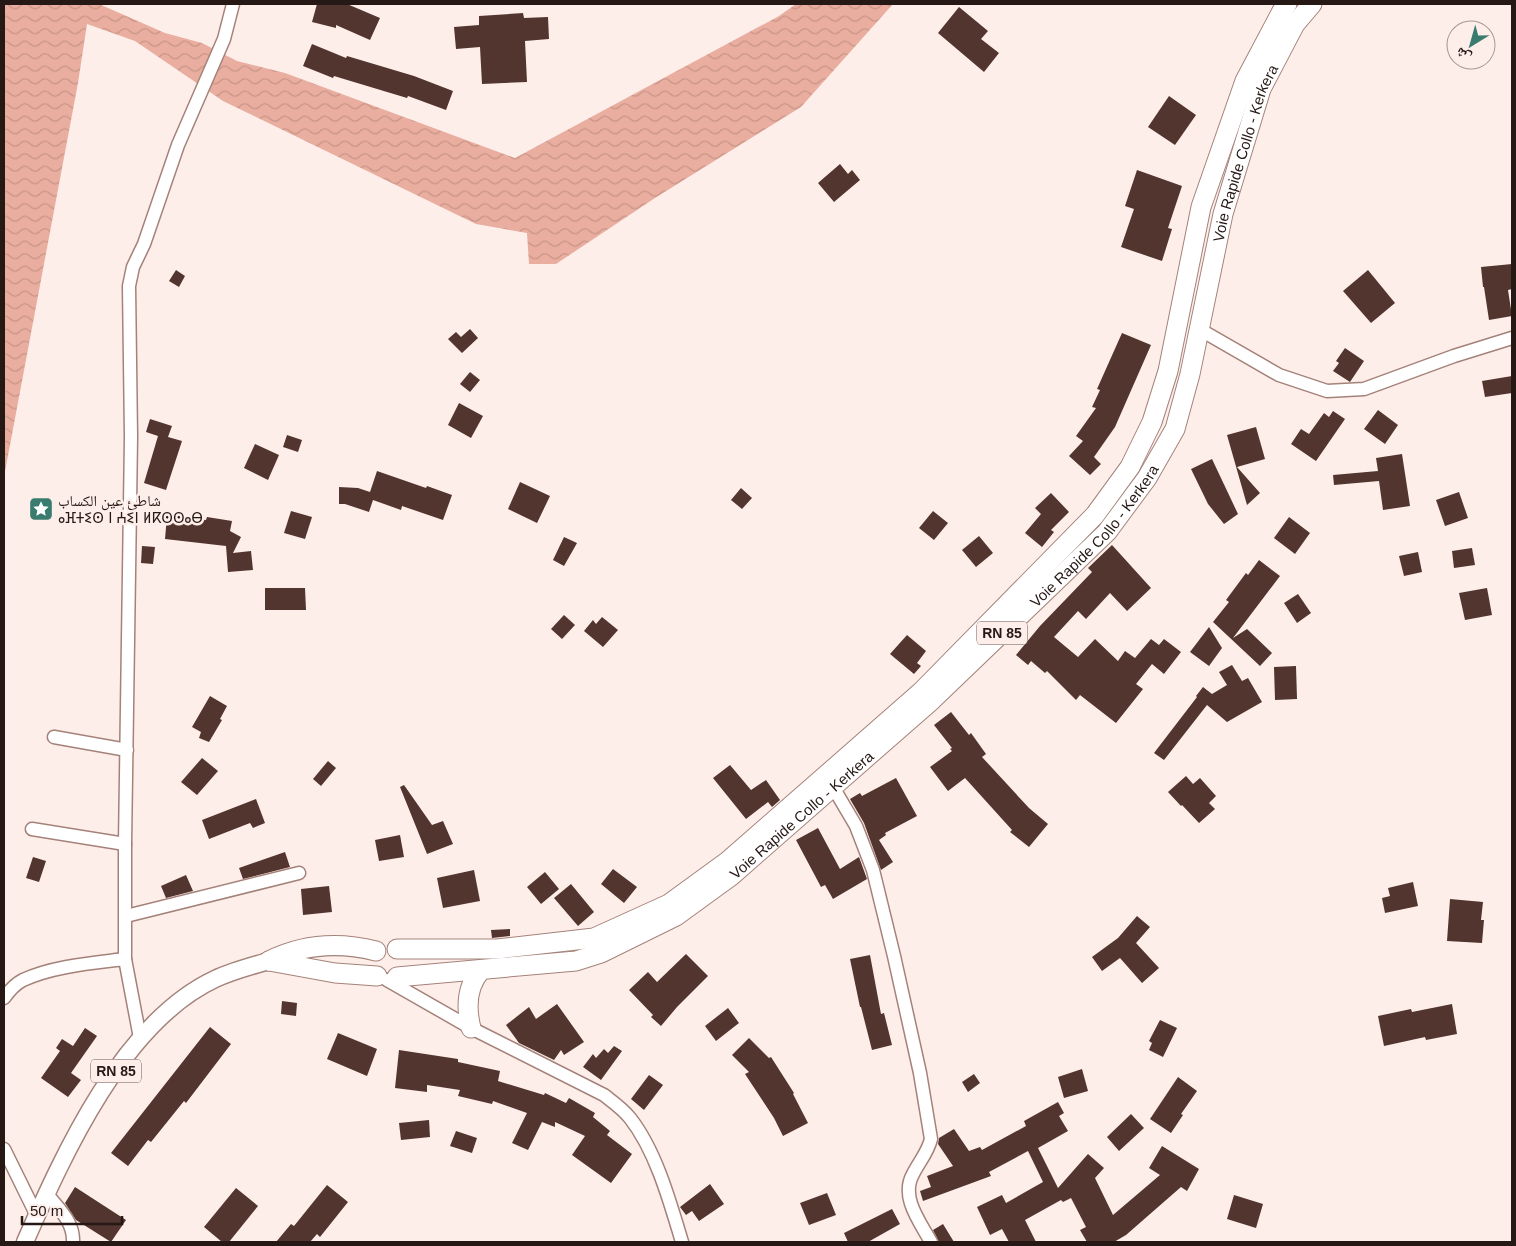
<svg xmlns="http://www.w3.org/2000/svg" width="1516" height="1246" font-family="Helvetica,'Noto Naskh Arabic','Noto Sans Tifinagh',sans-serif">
<defs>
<pattern id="water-waves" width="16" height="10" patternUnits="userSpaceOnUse" patternTransform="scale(1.25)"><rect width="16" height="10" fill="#e9ae9f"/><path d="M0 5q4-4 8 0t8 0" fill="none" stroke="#c89588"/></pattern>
</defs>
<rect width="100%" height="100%" fill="#feeeea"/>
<polygon fill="url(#water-waves)" points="4,4 99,4 165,33 202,43 237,61 285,73 515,158 779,16 796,4 893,4 801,107 655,198 556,264 529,264 527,233 476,224 223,101 135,41 87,24 78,83 4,477"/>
<g fill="#52352e">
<polygon points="317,4 347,4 380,18 370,40 336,25 336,28 312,22"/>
<polygon points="959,7 988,31 981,39 999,53 984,72 938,33"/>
<polygon points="523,13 524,18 548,17 549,39 525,41 527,82 482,84 480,47 456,49 454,27 479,25 479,16"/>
<polygon points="312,44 346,58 347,56 414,76 453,91 446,110 408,96 407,98 334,76 333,78 303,66"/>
<polygon points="1169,96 1196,115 1175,145 1148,127"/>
<polygon points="840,164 848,174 852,170 860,180 834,202 818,183"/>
<polygon points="1137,170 1182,186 1168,228 1172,229 1162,261 1121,247 1134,209 1125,206"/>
<polygon points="1512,264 1512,289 1508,290 1512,316 1489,320 1484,287 1483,287 1481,267"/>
<polygon points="176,270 185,276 179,287 169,281"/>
<polygon points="1368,270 1395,303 1371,323 1343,291"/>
<polygon points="470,329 478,338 462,353 448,339 456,332 461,337"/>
<polygon points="1122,333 1151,345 1115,427 1094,457 1101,464 1090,475 1069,456 1083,441 1076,436 1096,408 1092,407 1100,390 1097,389"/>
<polygon points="1345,348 1364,361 1350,382 1333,371 1339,363 1336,361"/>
<polygon points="470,372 480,380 470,392 460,384"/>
<polygon points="1512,376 1512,393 1485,397 1482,381"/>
<polygon points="459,403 483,416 471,438 448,425"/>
<polygon points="1378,410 1398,425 1385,444 1364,429"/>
<polygon points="1333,411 1345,419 1316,461 1291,444 1301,429 1309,434 1324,413 1329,417"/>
<polygon points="150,419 172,426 168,437 182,441 166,490 144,483 158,436 146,432"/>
<polygon points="1256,427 1265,459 1237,467 1260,493 1247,505 1227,435"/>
<polygon points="287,435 302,440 298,452 283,447"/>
<polygon points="255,444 279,455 268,480 244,468"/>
<polygon points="1402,454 1410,506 1383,510 1379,481 1334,485 1333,475 1378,471 1376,458"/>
<polygon points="1212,459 1238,514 1224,524 1208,504 1191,469"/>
<polygon points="377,471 426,488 427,486 452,495 443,520 402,506 401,510 373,500 369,512 345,504 339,504 339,487 358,488 370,492"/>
<polygon points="520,482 550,496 537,523 508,509"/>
<polygon points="741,488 752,498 742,509 731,500"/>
<polygon points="1459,492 1468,518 1445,526 1436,500"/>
<polygon points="1051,493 1069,512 1051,530 1054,532 1042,547 1025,533 1041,514 1035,508"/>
<polygon points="291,511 312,517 305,539 284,533"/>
<polygon points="933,511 948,523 934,540 919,528"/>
<polygon points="167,516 206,520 207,517 232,521 230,531 241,537 233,553 251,551 253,570 228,572 226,546 165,539"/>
<polygon points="1289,517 1310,533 1295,554 1274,538"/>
<polygon points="979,536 993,553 976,567 962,550"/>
<polygon points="564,537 577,543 564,566 553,560"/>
<polygon points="1112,545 1151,588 1127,611 1110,593 1086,619 1078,611 1054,637 1078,657 1095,639 1118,661 1125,651 1135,658 1151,639 1159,645 1164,639 1181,652 1164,674 1152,664 1136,684 1143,689 1116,723 1080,695 1076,700 1047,671 1045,673 1031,661 1028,665 1016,655 1040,626 1092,572 1088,568"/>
<polygon points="142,546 155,547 153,564 141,563"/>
<polygon points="1472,548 1475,565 1454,568 1452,551"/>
<polygon points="1418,552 1422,572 1404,576 1399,556"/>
<polygon points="1259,560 1280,576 1233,638 1247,629 1272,653 1260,666 1213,622 1229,602 1226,600 1246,573 1248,575"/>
<polygon points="265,588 305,588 306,610 265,610"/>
<polygon points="1487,588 1492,615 1465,620 1459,593"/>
<polygon points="1298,594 1311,613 1297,623 1284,603"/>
<polygon points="564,615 575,625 562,639 551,629"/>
<polygon points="602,617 618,630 603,647 584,631 593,620 596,624"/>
<polygon points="1209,627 1222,648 1209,666 1190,652"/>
<polygon points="907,635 926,651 917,663 921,666 914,674 890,654"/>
<polygon points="1232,665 1242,681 1248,678 1262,702 1227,722 1207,705 1164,760 1154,753 1197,697 1196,696 1203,687 1212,694 1227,685 1219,672"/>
<polygon points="1296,666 1297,699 1275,700 1274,667"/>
<polygon points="210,696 227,706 220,719 222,720 209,742 199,738 201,732 192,727"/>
<polygon points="951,712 969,735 971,733 986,754 982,757 1029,808 1048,824 1029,847 1010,832 1012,830 965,778 948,791 930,767 952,751 950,749 952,748 934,725"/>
<polygon points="202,758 218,771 197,795 181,782"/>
<polygon points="328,761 336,768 321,786 313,779"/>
<polygon points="730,765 751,790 766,780 780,800 772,807 768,802 746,819 713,778"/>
<polygon points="1186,776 1193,784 1200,778 1216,796 1209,803 1215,809 1199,823 1182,805 1181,806 1168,792"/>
<polygon points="896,778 917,816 885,833 886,835 879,840 893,862 881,870 864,823 850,799 860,793 862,796"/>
<polygon points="404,785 432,825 443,821 453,844 427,854 400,787"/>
<polygon points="256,799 265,823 253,828 250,823 209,839 202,820"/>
<polygon points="818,828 840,869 859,857 867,879 833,899 825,885 821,887 796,840"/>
<polygon points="400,835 404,857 379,861 375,840"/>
<polygon points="285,852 290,867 243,879 239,868"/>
<polygon points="33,857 46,861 39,882 26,878"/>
<polygon points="613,869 637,887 624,903 601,884"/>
<polygon points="474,870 480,901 443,908 437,878"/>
<polygon points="545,872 559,889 541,904 527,887"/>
<polygon points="186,875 193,891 166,898 161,886"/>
<polygon points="1413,882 1418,906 1385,913 1382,898 1390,896 1388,888"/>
<polygon points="571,884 594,912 578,926 554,898"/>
<polygon points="329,886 332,912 303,915 301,889"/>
<polygon points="1450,899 1483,902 1481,920 1484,920 1482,943 1447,941"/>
<polygon points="1137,916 1150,927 1136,943 1159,968 1142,983 1120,958 1102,971 1092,957 1118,938"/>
<polygon points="510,929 510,936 492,938 491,930"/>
<polygon points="686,954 708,976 677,1007 661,1026 651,1017 653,1015 629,990 648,972 657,982"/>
<polygon points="870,955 881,1014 884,1013 892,1045 872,1050 861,1007 860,1007 850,959"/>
<polygon points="282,1001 297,1003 296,1016 281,1014"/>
<polygon points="557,1004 584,1042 564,1055 561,1050 554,1060 519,1043 506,1025 529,1007 536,1019"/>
<polygon points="1452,1004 1457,1034 1426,1040 1425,1037 1384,1046 1378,1016 1411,1009 1412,1012"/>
<polygon points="728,1008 739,1023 716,1041 705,1026"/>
<polygon points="1160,1020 1177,1028 1163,1057 1149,1050 1152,1043 1149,1041"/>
<polygon points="210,1027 231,1044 186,1103 184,1101 151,1142 148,1140 128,1166 111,1153"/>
<polygon points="85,1028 97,1036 71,1073 81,1080 68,1097 41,1078 60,1051 56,1048 62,1039 73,1046"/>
<polygon points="338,1033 377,1049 367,1076 327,1059"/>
<polygon points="749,1038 769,1058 771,1057 794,1093 793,1094 808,1123 783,1136 774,1118 745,1074 749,1072 732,1055"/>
<polygon points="614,1046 622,1051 601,1080 583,1067 593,1054 596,1058 604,1049 608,1053"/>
<polygon points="399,1050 458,1059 458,1062 500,1071 498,1081 544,1095 545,1093 566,1103 569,1098 595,1113 593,1117 610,1131 607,1135 632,1154 611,1183 572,1155 585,1136 555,1122 555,1127 542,1122 528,1150 512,1143 527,1113 493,1101 492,1104 458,1096 460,1090 427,1085 427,1092 395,1088"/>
<polygon points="1082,1069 1088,1091 1064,1098 1058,1077"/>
<polygon points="974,1074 980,1083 968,1092 962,1082"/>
<polygon points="649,1075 663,1085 644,1110 631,1099"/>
<polygon points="1178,1077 1197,1091 1181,1114 1183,1115 1171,1133 1150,1119"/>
<polygon points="1058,1102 1064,1113 1059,1116 1068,1131 1038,1148 1058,1188 1088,1154 1104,1168 1095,1178 1113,1215 1160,1175 1149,1168 1162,1146 1199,1169 1187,1191 1181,1187 1126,1235 1114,1242 1087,1242 1080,1230 1086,1227 1071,1198 1063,1202 1061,1200 1025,1220 1036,1242 1009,1242 1002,1229 990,1235 977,1207 1002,1195 1006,1203 1043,1182 1028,1151 989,1172 991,1176 923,1201 920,1191 931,1187 927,1176 953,1166 938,1144 939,1138 954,1129 969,1151 980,1147 982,1150 1026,1126 1024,1121"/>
<polygon points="1131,1114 1144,1128 1119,1151 1107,1137"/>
<polygon points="429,1120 430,1137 401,1140 399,1123"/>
<polygon points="456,1131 477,1138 472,1153 450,1146"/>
<polygon points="710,1184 724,1204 699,1221 692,1211 686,1215 680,1207"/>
<polygon points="327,1185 348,1202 320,1237 317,1234 310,1242 276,1242 291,1224 294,1226"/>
<polygon points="75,1187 126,1220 111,1242 76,1220 65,1203"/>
<polygon points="236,1188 258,1206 229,1242 222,1242 204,1227"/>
<polygon points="827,1193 836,1215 809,1225 800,1203"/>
<polygon points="1234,1195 1263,1204 1256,1228 1227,1219"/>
<polygon points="892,1209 900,1224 868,1242 848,1242 844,1233"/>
<polygon points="943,1224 954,1242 939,1242 933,1230"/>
</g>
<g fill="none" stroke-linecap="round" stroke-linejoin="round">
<defs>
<g id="minor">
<polyline points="1199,329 1279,375 1327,391 1364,389 1454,356 1512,338"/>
<polyline points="54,737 127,750"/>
<path d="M833,787l23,39 17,44 21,86 26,117 11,66c-3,13 -12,23 -18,35 -13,23 7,48 18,68"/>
<polyline points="32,829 125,844"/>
<polyline points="126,916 299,873"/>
<path d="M387,980l84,48 133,67c9,7 19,14 26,23 26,33 40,84 52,124"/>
<path d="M4,998c5,-7 11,-14 19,-18 30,-14 70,-17 102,-21"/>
<polyline points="140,1038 125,959 125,844 131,437 129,286 133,267 144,244 178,145 224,39 233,4"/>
<polyline points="4,1149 37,1216"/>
<path d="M47,1194c12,15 27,28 26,48"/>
</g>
<path id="major" d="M25,1242c39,-89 98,-220 190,-263 17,-8 36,-13 54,-18"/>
<g id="highway">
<polyline points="397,949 497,949 594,938 669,904 728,861 921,692 1095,515 1130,467 1152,422 1168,371 1201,207 1245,81 1282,11 1287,4"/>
<path d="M269,961c34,-17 71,-19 107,-10"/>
<polyline points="269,961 335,973 377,976"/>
<path id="s1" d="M397,977l179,-16 25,-8 75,-37 55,-40 201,-176 175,-168 40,-54 28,-49 15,-55 33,-160 38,-125 34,-65 17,-20"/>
<path d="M471,1028c-5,-20 -5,-41 10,-58"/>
</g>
</defs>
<use href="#minor" stroke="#a48279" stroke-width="15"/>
<use href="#major" stroke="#a48279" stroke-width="19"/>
<use href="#highway" stroke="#a48279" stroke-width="21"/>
<use href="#minor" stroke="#fff" stroke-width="12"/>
<use href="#major" stroke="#fff" stroke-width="16"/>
<use href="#highway" stroke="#fff" stroke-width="19"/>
</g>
<defs>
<symbol id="sight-square" viewBox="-11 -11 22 22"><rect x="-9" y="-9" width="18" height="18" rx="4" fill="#397c6f" stroke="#feeeea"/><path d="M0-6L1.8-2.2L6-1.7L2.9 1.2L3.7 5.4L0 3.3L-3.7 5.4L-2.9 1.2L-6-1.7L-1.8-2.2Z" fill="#fff"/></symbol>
</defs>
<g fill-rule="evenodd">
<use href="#sight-square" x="27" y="495" width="28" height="28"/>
</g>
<g text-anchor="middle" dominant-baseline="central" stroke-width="5" stroke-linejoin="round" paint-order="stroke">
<g fill="#feeeea" stroke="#665855" stroke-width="1">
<rect x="977" y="621.5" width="50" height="23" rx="4"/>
<rect x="91" y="1059.5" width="50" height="23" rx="4"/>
</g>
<g font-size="14" font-weight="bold" fill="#251815">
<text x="1002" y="633">RN 85</text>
<text x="116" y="1071">RN 85</text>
</g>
<g font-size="15" fill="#251815" stroke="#feeeea">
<text stroke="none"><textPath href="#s1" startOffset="1276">Voie Rapide Collo - Kerkera</textPath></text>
<text stroke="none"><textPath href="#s1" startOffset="856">Voie Rapide Collo - Kerkera</textPath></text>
<text stroke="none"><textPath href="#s1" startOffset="451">Voie Rapide Collo - Kerkera</textPath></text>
</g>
<g font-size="15" fill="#251815" stroke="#feeeea" text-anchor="start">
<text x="58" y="500">شاطئ عين الكساب<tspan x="58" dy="17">ⴰⴼⵜⵉⵙ ⵏ ⵄⵉⵏ ⵍⴽⵙⵙⴰⴱ</tspan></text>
</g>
</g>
<rect width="1516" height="1246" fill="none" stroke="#251815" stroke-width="10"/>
<g transform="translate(1471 45) rotate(217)"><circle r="24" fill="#feeeea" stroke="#a79895"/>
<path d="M0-4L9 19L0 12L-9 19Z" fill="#397c6f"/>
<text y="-8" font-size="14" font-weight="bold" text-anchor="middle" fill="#251815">ش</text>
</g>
<path d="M22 1216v8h100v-8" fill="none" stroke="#251815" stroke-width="2.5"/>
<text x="30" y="1216" font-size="15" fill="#251815" stroke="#feeeea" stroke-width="4" paint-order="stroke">50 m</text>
</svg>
